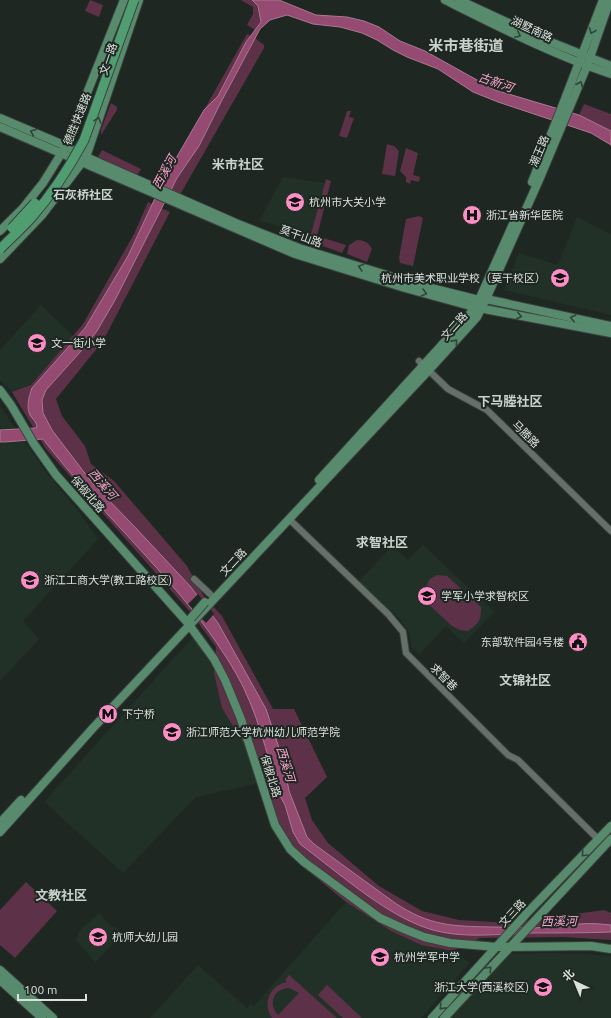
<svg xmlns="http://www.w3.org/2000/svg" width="611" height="1018" font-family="Ubuntu,'Noto Sans SC',sans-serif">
<rect width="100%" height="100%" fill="#1f2722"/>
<g fill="#223128">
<polygon points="283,177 325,183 311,234 259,221"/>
<polygon points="577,217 611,234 611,315 504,290 519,253 558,265"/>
<polygon points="41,305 73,336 31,385 12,392 0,380 0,350"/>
<polygon points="0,406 45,471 75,507 98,539 23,621 39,639 0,681"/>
<polygon points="423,545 494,612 464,643 446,626 420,654 412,648 409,633 400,619 359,581 392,546 408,560"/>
<polygon points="193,637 215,663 252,757 259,783 196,797 123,873 44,802"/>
<polygon points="346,902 391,931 421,945 453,951 470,963 421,1018 150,1018 198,965 247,1008 251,1004 254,1006"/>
<polygon points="99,913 112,927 116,927 122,933 98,960 95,962 76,940 79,931"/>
<polygon points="546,953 588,954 611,956 611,1018 446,1018 505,956 512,954"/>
</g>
<g fill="#5d3147" fill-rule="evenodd">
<polygon points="90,0 103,5 99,17 85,11"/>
<polygon points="241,0 252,0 258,6 261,22 255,30 247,25 253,14 253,7"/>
<polygon points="247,34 251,36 246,42 218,96 204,110"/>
<polygon points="255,38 264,45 264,48 181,193 177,195 158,186 161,180 164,179 174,184 177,178 199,146 221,102"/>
<polygon points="111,103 117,107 117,110 101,135 101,130"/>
<polygon points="584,104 611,114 611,131 579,115"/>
<polygon points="347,111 351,111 349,117 354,118 347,138 339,136"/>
<polygon points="387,144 394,146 399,151 395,176 382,174"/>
<polygon points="406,148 418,153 413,175 420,177 419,182 411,180 410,184 406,182 406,177 400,171"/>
<polygon points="102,150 141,169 137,176 98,157"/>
<polygon points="326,179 331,181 317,236 346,245 342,253 309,241"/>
<polygon points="148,202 170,212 103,341 56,399 62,416 85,446 91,464 114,481 187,566 203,595 222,616 273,709 294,709 327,777 305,798 312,820 328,843 379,886 422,911 459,920 511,923 604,910 611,913 611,940 563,937 480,938 453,951 421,945 391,931 346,902 308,871 284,847 270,824 252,757 222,708 214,673 216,647 191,613 46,449 12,392 31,385 83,324 134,234"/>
<polygon points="419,216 423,218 413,266 400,263 399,258 406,219"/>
<path d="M357,240c7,0 12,3 15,9l-5,13 -20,-8 2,-9z"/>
<path d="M437,575l10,1 34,31c0,14 -2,16 -13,24l-8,-1 -8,-4 -26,-24 -2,-8 1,-6 5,-9z"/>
<polygon points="26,882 57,911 15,958 0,945 0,910"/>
<path d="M289,975l48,43h-65c-10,-14 -2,-33 15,-36l-2,-2zM289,988l10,5 -21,22c-10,-11 -5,-26 11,-27z"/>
<polygon points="327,985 362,1018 343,1018 318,995"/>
</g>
<path fill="#954b71" stroke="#aa7891" d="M252,0h27l37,15 31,2 17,4 15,6 21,14 25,10 70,39 84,25 32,16v14l-20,-12 -93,-31 -25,-10 -35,-23 -31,-12 -14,-7 -16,-10 -15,-7 -22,-6 -27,-3 -26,-9 -17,5 -10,9 -39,73 -22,44 -22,32 -62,122 -18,31 -15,19 -36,40 -4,10 1,13 9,17 41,54 40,41 57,61 28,37 48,86 18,54 5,28 18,46 7,7 81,59c35,23 56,23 96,24 15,0 29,1 43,1 16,-1 31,-4 46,-4 11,-1 21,0 31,1v7c-26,1 -53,1 -79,1 -37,1 -76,7 -111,-7 -41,-16 -85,-55 -121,-82l-7,-12 -8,-27 -7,-13c-11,-39 -21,-81 -41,-117 -51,-89 -132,-155 -194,-236l-39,3h-4v-12l36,-2 1,-1c-1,-6 -4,-7 -7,-12 -4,-8 -1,-19 2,-27l53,-60 43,-72 36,-77 40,-69 14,-14 28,-54 15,-20 -3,-16z"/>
<polygon fill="#1f2722" points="198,594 214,614 206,623 188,604"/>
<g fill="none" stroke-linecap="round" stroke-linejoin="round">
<defs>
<g id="minor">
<polyline points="419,361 448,389 487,410 611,531"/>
<polyline points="289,519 388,614 403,632 406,653 508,755 518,760 598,839"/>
<polyline points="194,579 211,595"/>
</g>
<g id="major">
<path d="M445,0c54,27 109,55 166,74"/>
<polyline points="459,0 543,39 611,66"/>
<polyline points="0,118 66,146 86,157 238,224 299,248 419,285 479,300 486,299 611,326"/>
<polyline points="0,127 295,254 405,288 474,307 611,333"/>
<polyline points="532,182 563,104 603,0"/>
<polyline points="0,231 23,208 43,183 66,146 124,0"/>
<polyline points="0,259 42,215 86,157 139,0"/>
<polyline points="0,390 11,405 34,444 56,475 187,622 214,659 225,680 241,719 275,825 290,849 304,862 380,918 404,929 424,937 450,943 497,947 591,946 611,949"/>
<polyline points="319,480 469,315 479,300 517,215"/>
<polyline points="0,823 21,800"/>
<polyline points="0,832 93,728 429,370 477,317 486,299 539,180 587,66 610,0"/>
<polyline points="0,970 53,1018"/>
<polyline points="0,980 42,1018"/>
<polyline points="432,1018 527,913 611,826"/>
<polyline points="444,1018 611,839"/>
</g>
</defs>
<use href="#minor" stroke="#3b423d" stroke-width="8"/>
<use href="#major" stroke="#3b423d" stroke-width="10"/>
<use href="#minor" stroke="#66706a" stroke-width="6"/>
<use href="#major" stroke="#588b6e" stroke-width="8"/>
<defs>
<polyline id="major-bridge" points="191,618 205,602"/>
<g id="highway-bridge">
<polyline points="12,228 35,203"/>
<path d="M0,249c10,-10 21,-20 31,-31 21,-24 38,-50 53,-78l50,-140"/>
</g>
</defs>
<use href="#major-bridge" stroke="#3b423d" stroke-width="10" stroke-linecap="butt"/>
<use href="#highway-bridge" stroke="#3b423d" stroke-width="11" stroke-linecap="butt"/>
<use href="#major-bridge" stroke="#588b6e" stroke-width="8"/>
<use href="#highway-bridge" stroke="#4f9d70" stroke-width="9"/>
</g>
<defs><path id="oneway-chevron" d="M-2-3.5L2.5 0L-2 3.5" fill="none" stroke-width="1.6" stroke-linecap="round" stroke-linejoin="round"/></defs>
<g stroke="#304539">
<use href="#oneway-chevron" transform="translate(592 31) rotate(112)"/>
<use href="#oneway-chevron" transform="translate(518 35) rotate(25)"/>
<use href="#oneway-chevron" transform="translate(580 84) rotate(-67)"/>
<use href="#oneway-chevron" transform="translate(98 120) rotate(-71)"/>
<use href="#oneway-chevron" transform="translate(33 132) rotate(-157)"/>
<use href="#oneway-chevron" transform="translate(361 267) rotate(-163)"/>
<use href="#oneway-chevron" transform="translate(424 293) rotate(15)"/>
<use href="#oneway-chevron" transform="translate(519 316) rotate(11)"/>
<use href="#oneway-chevron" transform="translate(573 318) rotate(-168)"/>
<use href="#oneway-chevron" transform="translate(455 342) rotate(-48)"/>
<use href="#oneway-chevron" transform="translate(584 854) rotate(134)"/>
<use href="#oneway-chevron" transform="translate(489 969) rotate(-47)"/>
<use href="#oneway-chevron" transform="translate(442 1007) rotate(132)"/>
</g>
<defs>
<symbol id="school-disc" viewBox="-11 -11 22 22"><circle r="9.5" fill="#fb8fc5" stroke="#1f2722"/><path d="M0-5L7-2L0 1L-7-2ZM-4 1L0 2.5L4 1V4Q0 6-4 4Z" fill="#111"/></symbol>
<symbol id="hospital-disc" viewBox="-11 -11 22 22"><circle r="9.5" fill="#fb8fc5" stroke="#1f2722"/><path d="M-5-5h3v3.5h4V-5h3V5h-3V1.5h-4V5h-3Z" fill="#111"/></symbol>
<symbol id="university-disc" viewBox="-11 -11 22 22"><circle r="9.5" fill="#fb8fc5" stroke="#1f2722"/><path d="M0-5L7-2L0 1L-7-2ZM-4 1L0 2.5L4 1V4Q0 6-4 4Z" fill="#111"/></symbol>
<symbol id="civic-disc" viewBox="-11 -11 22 22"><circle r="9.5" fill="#fb8fc5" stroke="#1f2722"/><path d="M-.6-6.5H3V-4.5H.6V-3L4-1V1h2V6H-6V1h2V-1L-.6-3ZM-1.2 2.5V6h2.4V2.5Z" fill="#111"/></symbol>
<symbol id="metro-disc" viewBox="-11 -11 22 22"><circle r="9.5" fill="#fb8fc5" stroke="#1f2722"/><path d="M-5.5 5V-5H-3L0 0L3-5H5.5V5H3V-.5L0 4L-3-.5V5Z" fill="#111"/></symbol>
</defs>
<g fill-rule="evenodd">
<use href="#school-disc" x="284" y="191" width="22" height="22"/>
<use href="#hospital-disc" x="461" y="204" width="22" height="22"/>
<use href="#school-disc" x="549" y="267" width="22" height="22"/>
<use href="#school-disc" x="26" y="332" width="22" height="22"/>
<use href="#university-disc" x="19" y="569" width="22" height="22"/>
<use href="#school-disc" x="416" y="585" width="22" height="22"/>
<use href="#civic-disc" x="567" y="631" width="22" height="22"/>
<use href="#metro-disc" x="97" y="703" width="22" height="22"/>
<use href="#university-disc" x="161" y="721" width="22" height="22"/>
<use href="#school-disc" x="87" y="926" width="22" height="22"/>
<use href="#school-disc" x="369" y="946" width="22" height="22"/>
<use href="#university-disc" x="532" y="976" width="22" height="22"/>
</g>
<g text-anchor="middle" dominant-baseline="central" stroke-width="4" stroke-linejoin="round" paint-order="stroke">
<g font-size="11" fill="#dae0dc" stroke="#1f2722">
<text transform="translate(532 29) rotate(25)">湖墅南路</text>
<text transform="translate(108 59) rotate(-71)">文一路</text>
<text transform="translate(77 119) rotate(-68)">德胜快速路</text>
<text transform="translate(539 151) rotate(-67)">潮王路</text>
<text transform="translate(301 236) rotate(20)">莫干山路</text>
<text transform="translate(454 326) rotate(-48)">文二路</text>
<text transform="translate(526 434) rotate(45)">马塍路</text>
<text transform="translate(88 494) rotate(49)">保俶北路</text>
<text transform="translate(233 562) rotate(-47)">文二路</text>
<text transform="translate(444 677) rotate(45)">求智巷</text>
<text transform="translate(271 776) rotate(73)">保俶北路</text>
<text transform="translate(512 913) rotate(-47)">文三路</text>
</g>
<g font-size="11" fill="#dae0dc" stroke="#1f2722" text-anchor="start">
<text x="309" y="202">杭州市大关小学</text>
<text x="486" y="215">浙江省新华医院</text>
<text x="546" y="278" text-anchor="end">杭州市美术职业学校（莫干校区）</text>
<text x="51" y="343">文一街小学</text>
<text x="44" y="580">浙江工商大学(教工路校区)</text>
<text x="441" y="596">学军小学求智校区</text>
<text x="564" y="642" text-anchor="end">东部软件园4号楼</text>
<text x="122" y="714">下宁桥</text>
<text x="186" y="732">浙江师范大学杭州幼儿师范学院</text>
<text x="112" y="937">杭师大幼儿园</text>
<text x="394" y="957">杭州学军中学</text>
<text x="529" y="987" text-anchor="end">浙江大学(西溪校区)</text>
</g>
<g font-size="12" font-style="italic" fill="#f8a3cc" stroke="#1f2722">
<text transform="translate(496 82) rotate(19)">古新河</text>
<text transform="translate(164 172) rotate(-61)">西溪河</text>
<text transform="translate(103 484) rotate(49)">西溪河</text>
<text transform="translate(286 764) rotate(73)">西溪河</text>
<text transform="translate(559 921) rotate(-1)">西溪河</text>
</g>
<g font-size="12" font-weight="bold" fill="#c9d3cc" stroke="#1f2722">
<text x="83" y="194">石灰桥社区</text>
</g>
<g font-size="13" font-weight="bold" fill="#c9d3cc" stroke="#1f2722">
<text x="238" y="164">米市社区</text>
<text x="510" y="401">下马塍社区</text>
<text x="382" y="542">求智社区</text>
<text x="525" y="680">文锦社区</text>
<text x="61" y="895">文教社区</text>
</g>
<g font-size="15" font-weight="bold" fill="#c9d3cc" stroke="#1f2722">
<text x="466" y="45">米市巷街道</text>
</g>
</g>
<g transform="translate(575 982) rotate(316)" stroke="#1f2722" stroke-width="3" paint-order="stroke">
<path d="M0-3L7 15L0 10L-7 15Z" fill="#dae0dc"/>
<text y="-6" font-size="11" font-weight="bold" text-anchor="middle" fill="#dae0dc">北</text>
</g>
<path d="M18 994v6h68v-6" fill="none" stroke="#dae0dc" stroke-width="2"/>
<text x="24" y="994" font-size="12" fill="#dae0dc" stroke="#1f2722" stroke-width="3" paint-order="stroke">100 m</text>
</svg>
